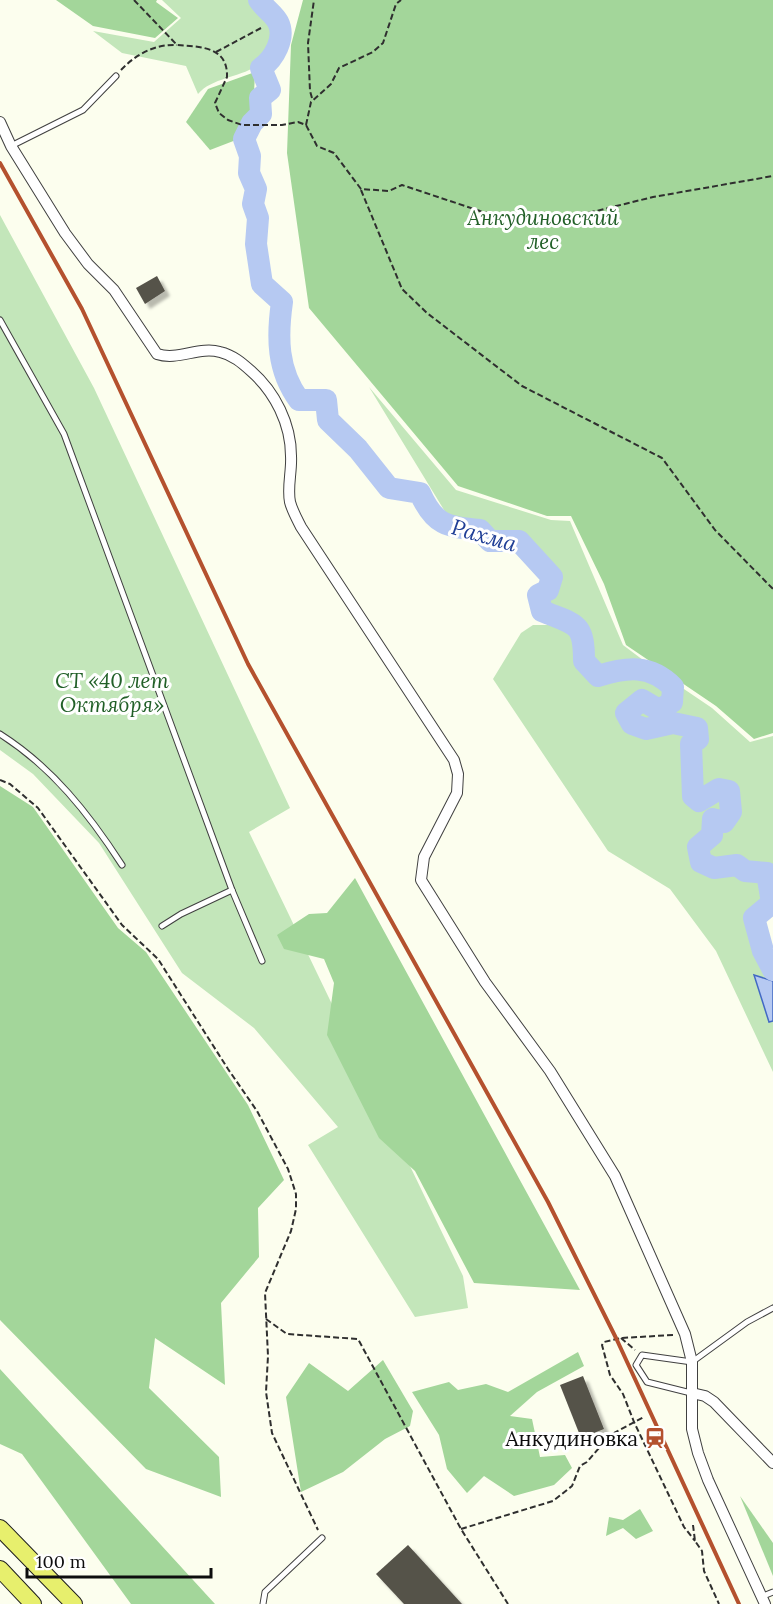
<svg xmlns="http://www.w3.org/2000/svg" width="773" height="1604" font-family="Lora,serif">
<defs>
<filter id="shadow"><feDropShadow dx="5" dy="5" stdDeviation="1.5" flood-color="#0004"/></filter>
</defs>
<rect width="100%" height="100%" fill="#fcfeee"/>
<g fill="#c3e6ba">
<path d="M162,0h92l21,25c-2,8 -3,21 -7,28 -13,26 -52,20 -70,41l-12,-28 -64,-13 -29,-22 61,11 27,-24z"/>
<polygon points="0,215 94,388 290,808 249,832 463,1276 468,1308 415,1317 308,1145 338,1127 254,1028 182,973 99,843 33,774 0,750"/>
<polygon points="369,387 456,490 551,520 570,521 623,645 655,669 619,663 598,669 589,658 588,633 576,619 548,608 543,597 552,592 557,576 521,536 492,536 481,526 452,523"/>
<path d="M533,625h34l12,14v26l18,18 32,-10 32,10 4,14 -9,5 -15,-8 -21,18c24,42 36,8 70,24l-4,5 3,56 11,9 23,-9 -3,18 -11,1 -3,15 -12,14 2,15 9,10h31l9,6 19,3 1,24 -16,14 24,59v96l-57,-121 -46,-62 -62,-38 -115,-172 28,-46z"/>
<polygon points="681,687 712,708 750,742 773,736 773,885 768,869 736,860 710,861 705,848 715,838 716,827 728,827 735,815 734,789 724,784 699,792 696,747 703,741 702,727 681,718 649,722 639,717 643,709 663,716 679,703"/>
</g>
<g fill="#a3d69a">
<polygon points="56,0 157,0 156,2 178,18 155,38 93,26"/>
<polygon points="303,0 773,0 773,733 754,739 716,706 626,645 604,584 571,516 547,516 458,486 309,308 287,153 291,45"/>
<polygon points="255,72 253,114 236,140 210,150 186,122 208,89"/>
<polygon points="0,786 33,807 118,928 146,952 248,1105 284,1180 258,1208 259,1257 221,1303 225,1385 155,1338 149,1388 219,1457 221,1497 146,1469 0,1320"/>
<polygon points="355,878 580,1290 474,1283 415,1171 379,1138 327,1035 334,983 324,959 284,949 277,935 309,914 327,913"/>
<polygon points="578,1352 584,1366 537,1392 510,1416 532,1419 540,1457 565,1455 572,1468 554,1485 514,1496 484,1476 467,1493 447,1469 439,1435 412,1392 449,1382 458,1390 486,1384 508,1392"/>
<polygon points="383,1360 413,1411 410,1426 385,1439 343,1472 301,1492 286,1397 309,1363 348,1391"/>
<polygon points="0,1369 215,1604 131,1604 22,1454 0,1444"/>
<polygon points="740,1496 773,1543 773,1576"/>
<polygon points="640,1509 653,1531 636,1539 623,1528 606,1536 609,1517 623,1520"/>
</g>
<polygon fill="#b6c9f2" stroke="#4269c4" stroke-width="1.5" points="754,975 773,981 773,1021 769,1022"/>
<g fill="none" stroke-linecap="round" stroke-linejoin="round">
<path stroke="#b6c9f2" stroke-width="22" d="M259,0c5,8 15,14 19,22 8,16 -4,37 -17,46l9,22 -10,8 1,16 -9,9 -8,16 6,17 -1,17 7,16 -3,15 5,14 -2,26 6,40 20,18c-5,35 -5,68 17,98h27l2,20 30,29 31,39 31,5c14,32 27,34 60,37l10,11h29l33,36 -4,13 -10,5 4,16c34,14 42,11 42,50l14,15c29,-9 52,-12 75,11l-1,15 -13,8 -17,-10 -16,13 6,11 14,5 27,-6 24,5 1,11 -7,5 2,52 6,5 20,-12 10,2 2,21 -7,10 -11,-3 -1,16 -14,12 3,15 13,6 23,-3 8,6 22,2 5,30 -18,15 9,33 10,19"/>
</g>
<g fill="#55524a" filter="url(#shadow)">
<polygon points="157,276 165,291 145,304 136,288"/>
<polygon points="583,1376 604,1429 581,1438 560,1385"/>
<polygon points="408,1545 462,1604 404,1604 376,1574"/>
</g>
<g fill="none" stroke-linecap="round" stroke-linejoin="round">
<defs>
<g id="service">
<polyline points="11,146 83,110 116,76"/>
<polyline points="0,320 64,434 232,890 262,961"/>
<path d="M0,734c52,33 89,80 122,131"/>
<polyline points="162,926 181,914 232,890"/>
<polyline points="691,1393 647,1382 636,1365 642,1355 692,1362 747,1322 773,1308"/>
<polyline points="761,1597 773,1592"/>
<polyline points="263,1604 265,1592 322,1538"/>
</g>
<g id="minor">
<path d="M0,122l11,24 54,87 23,31 26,26 43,64c21,7 42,-8 63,-2 13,3 22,11 31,19 24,21 40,53 40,85 1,15 -4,31 -1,46 2,8 7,17 11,25l153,233 4,14 -1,19 -33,64 -3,23 64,102 65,89 65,105 70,158 7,28v67l6,24 10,27 57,124"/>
<polyline points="692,1393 705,1396 714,1402 773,1463"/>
</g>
<g id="primary">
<polyline points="0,1528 74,1604"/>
<polyline points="0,1569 33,1604"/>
</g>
</defs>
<use href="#service" stroke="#404040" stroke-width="7"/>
<use href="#minor" stroke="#404040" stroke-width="12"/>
<use href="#primary" stroke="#1e1e1e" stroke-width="18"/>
<g stroke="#2f2f2f" stroke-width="2" stroke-dasharray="6 3" stroke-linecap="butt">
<path d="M134,0l43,45c23,2 51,1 50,32l-12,26 4,10 9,7 14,5h40l16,-3 8,3 11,21 17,7 27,36 28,2 13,-6 78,26 55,15 118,-29 120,-21"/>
<polyline points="216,52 261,28"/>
<path d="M121,70c15,-16 34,-26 56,-25"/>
<polyline points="312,98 310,91 308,43 314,0"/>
<polyline points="306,125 311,102 331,84 339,68 373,52 383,43 396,4 401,0"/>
<polyline points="361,190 402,289 427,313 522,386 662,458 715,530 773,589"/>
<polyline points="0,780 10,784 38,808 122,925 158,959 228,1069 257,1111 288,1169 296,1194 296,1209 291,1231 265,1293 268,1356 266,1392 272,1433 318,1530"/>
<polyline points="266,1319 287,1334 358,1339 461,1529 508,1604"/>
<polyline points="673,1335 621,1338 604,1342 602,1345 610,1375 623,1394 634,1422 684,1527 695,1541"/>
<polyline points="621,1338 635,1350"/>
<polyline points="693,1525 695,1541 702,1551 704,1571 719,1604"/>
<polyline points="461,1529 553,1501 572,1486 580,1466 587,1462 610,1435 644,1417"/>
</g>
<use href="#service" stroke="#fff" stroke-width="5"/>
<use href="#minor" stroke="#fff" stroke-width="10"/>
<use href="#primary" stroke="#e7ef6d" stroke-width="16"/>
<polyline stroke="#b4512e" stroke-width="4" points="0,163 82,309 248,664 548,1202 616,1338 739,1604"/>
</g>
<defs>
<symbol id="station-bare" viewBox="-9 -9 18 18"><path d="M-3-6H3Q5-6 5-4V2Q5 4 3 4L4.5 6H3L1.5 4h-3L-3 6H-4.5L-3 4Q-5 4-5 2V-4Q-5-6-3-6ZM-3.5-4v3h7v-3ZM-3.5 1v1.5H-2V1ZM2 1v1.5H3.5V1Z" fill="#b4512e" stroke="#fff" stroke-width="2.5" paint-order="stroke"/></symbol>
</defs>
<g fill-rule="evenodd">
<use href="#station-bare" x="640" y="1423" width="30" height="30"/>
</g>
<g text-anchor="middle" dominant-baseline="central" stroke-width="6" stroke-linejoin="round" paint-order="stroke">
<g font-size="21" font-style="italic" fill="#226028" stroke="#fff">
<text x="543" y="217">Анкудиновский<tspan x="543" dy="24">лес</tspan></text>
<text x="112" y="680">СТ «40 лет<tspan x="112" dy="24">Октября»</tspan></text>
</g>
<g font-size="21" fill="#0d0d0d" stroke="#fff" text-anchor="end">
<text x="638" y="1438">Анкудиновка</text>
</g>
<g font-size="22" font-style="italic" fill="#1f3e96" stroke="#fff">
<text transform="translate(484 535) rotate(16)">Рахма</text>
</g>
</g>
<path d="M27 1568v9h184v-9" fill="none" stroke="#0d0d0d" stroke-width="3"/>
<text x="36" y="1568" font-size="18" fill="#0d0d0d" stroke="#ffffff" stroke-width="4.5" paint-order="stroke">100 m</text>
</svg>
